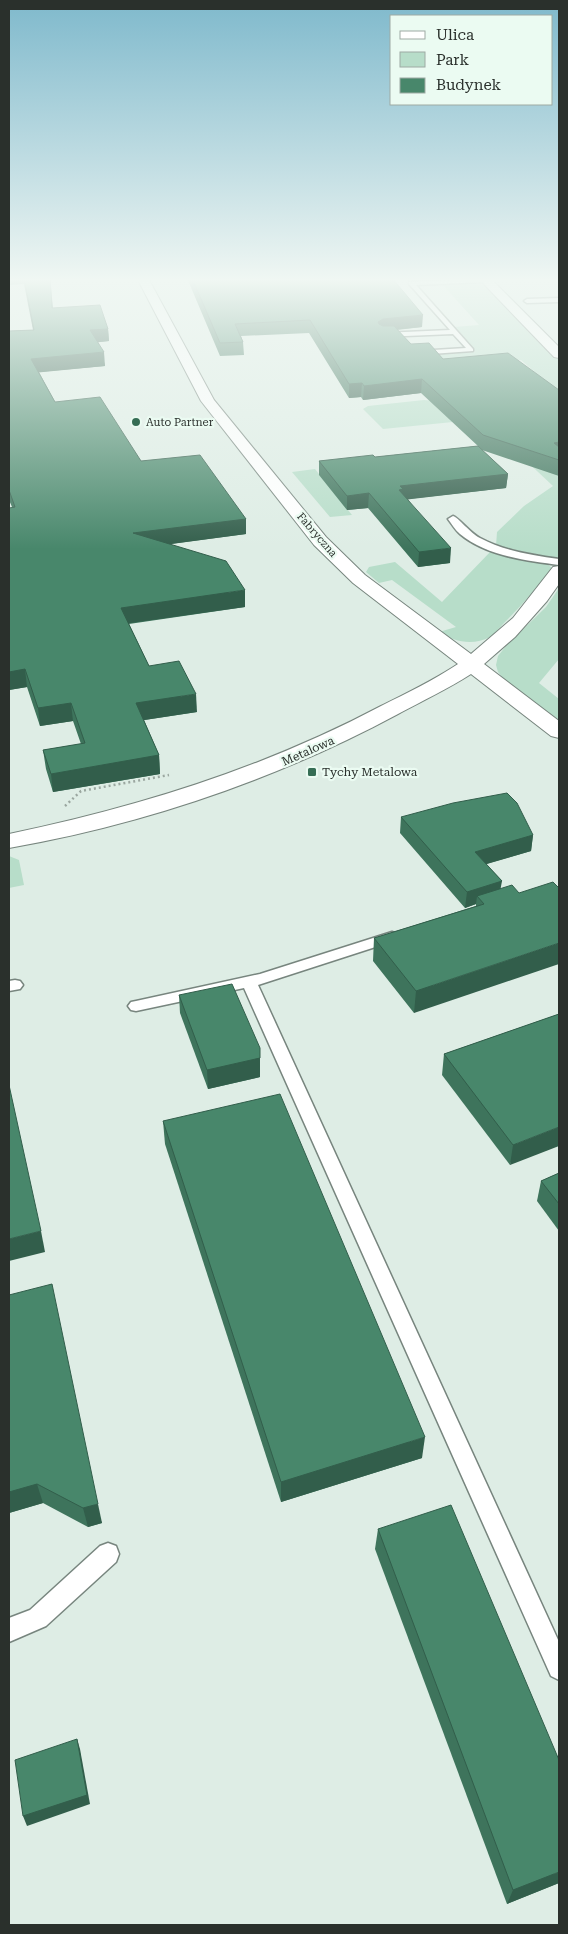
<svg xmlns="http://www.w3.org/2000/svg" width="568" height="1934" font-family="'Roboto Serif',serif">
<rect width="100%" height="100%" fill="#deede5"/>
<g fill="#b7ddc9">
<polygon points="477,282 483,285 559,359 559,393 521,360 408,371 397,357 475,352 454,327 479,325 441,283"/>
<polygon points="424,400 435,401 443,413 453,422 383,429 363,409 368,406"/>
<polygon points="559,452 558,557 550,557 496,546 497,532 524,506 553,486 521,456"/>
<polygon points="315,469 352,515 330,517 292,472"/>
<path d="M491,551l55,12 6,5c-15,20 -31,38 -48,55 -5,5 -9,11 -14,14 -17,9 -36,5 -51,-5l17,-5 -64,-47 -13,3 -13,-11 3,-5 26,-5 47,40z"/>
<polygon points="559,588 559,659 539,683 559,699 559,720 506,682 498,672 496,665 498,656 506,646 546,607"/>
<polygon points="9,856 19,860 24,885 9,888"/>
</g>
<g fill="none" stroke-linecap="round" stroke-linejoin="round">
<defs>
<g id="lane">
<polygon points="486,279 484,282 416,285 473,349 473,351 417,355 413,353 417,351 466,348 453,334 382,337 379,335 382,333 450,330 409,284 409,282"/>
<polygon points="559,298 559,302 527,303 524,301 527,299"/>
<path d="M453,516c6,2 17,17 27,22 24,13 52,17 79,21v6c-31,-4 -73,-9 -99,-31 -5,-4 -8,-10 -12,-15z"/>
<polygon points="392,932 397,934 399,937 397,940 258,985 559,1642 559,1680 551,1676 244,988 136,1011 131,1010 128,1006 131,1002 136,1001 260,974"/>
<polygon points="15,980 20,981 23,985 20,989 9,991 9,981"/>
<polygon points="108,1543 116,1546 119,1554 116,1562 46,1626 9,1642 9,1618 30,1610 100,1546"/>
</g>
<path id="street" d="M137,278h11l66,122 112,137 39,38 106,79 42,-36 40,-51 6,-1v18l-12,17 -32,36 -31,27 75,57v17l-8,-2 -80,-62c-23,15 -49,27 -73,40 -121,65 -254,110 -389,134v-14c130,-27 255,-66 372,-128 26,-13 53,-26 77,-42l-105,-81 -39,-38 -113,-144z"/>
<polygon id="secondary" points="478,278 490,278 559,347 559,358 554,357"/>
</defs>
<use href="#lane" stroke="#77857e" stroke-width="3"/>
<use href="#street" stroke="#77857e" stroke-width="2"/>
<use href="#secondary" stroke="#77857e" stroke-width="2"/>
<polyline stroke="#9ba7a0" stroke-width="1" stroke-dasharray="1 2" stroke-linecap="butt" points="520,278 527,285"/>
<polyline stroke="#9ba7a0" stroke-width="2.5" stroke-dasharray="2 3" stroke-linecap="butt" points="65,806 81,791 169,775"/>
<use href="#lane" fill="#fff" fill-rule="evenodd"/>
<use href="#street" fill="#fff" fill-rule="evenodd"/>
<use href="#secondary" fill="#fff" fill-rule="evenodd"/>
</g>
<g fill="#3e745c">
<polygon points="9,278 50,278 53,308 108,329 109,341 98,342 105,366 39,372 55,402 141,461 246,519 246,534 170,544 245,607 129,624 149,666 197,712 144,720 159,755 160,774 53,792 46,769 43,750 81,744 73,721 40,726 27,687 9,690 12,507 9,500 9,331 33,330 24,284 9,285"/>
<polygon points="187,278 392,278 422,327 397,330 411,344 443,359 559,390 559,476 482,450 508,474 506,488 408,499 450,563 418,567 368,508 347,510 319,475 319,461 375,457 478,446 421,393 363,400 361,397 349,398 309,333 241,336 243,342 244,355 220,356"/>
<polygon points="401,817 533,835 531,851 486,864 502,881 414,1013 373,961 374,938 476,906 476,904 465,908 400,833"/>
<polygon points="179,995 260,1077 208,1089 180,1013"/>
<polygon points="559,1014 510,1165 442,1075 444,1054"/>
<polygon points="163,1121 422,1458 281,1502 165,1144"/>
<polygon points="559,1173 559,1231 537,1201 541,1181"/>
<polygon points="9,1295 102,1523 88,1527 43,1503 9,1513"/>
<polygon points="378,1529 559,1883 507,1904 375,1549"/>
</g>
<g fill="#325e4b">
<polygon points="423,315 422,327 382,331 378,322 383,319"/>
<polygon points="108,329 109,341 91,343 90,330"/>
<polygon points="104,352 105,366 33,373 31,359"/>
<polygon points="422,379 421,393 363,400 364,386"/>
<polygon points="362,383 361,397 349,398 349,384"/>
<polygon points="559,442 559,457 554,443"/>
<polygon points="508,474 506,488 403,500 399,490 400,486"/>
<polygon points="369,493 368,508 347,510 347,496"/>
<polygon points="246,519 246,534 134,549 133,533"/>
<polygon points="451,548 450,563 418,567 419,552"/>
<polygon points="245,590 245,607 123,624 121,608"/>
<polygon points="25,669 27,687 9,690 9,672"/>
<polygon points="196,694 197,712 138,721 136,703"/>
<polygon points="71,703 73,721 40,726 38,708"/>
<polygon points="159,755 160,774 53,792 51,774"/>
<polygon points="533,835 531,851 473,868 475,852"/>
<polygon points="502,881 499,897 477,896 476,904 465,908 467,892"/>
<polygon points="559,943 559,964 414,1013 416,991"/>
<polygon points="260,1048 260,1077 208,1089 207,1070"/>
<polygon points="559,1127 559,1146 510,1165 513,1145"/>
<polygon points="41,1231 45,1252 9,1261 9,1239"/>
<polygon points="425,1437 422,1458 281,1502 281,1482"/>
<polygon points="37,1484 43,1503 9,1513 9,1492"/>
<polygon points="98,1504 102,1523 88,1527 83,1508"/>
<polygon points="77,1739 80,1749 90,1804 27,1826 23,1816"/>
<polygon points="559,1872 559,1883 507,1904 513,1890"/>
</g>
<g fill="#48876b" stroke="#325e4b">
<polygon points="24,278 50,278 52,308 100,305 108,329 90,330 104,352 31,359 55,402 100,397 141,461 200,455 246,519 133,533 226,561 245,590 121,608 149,666 179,661 196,694 136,703 159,755 51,774 43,750 85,743 71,703 38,708 25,669 9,672 9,508 15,507 9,490 9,331 34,330"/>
<polygon points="192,278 392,278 423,315 383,319 378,322 379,324 383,326 394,326 411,344 429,343 443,359 508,353 559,390 559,442 554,443 559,447 559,460 483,435 422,379 364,386 362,383 349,384 310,320 235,324 243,342 220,343"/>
<polygon points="478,446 508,474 400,486 403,489 399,490 451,548 419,552 369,493 347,496 319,461 373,455 375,457"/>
<polygon points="507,793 517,803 533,835 475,852 502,881 467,892 401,817 453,803"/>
<polygon points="553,882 559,888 559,943 416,991 374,938 484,904 477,896 512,885 519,893"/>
<polygon points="232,984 260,1048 260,1058 207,1070 179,995"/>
<polygon points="559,1014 559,1127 513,1145 444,1054"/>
<polygon points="9,1085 41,1231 9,1239"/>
<polygon points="280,1094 425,1437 281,1482 163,1121"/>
<polygon points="559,1173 559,1204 541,1181"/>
<polygon points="52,1284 98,1504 83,1508 37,1484 9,1492 9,1295"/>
<polygon points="451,1505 559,1760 559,1872 513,1890 378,1529"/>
<polygon points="77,1739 87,1795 23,1816 15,1760"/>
</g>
<linearGradient id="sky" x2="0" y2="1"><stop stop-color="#7fb9cc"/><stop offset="0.51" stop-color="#f0f7f3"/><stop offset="1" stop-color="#f0f7f3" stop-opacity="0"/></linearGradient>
<rect width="568" height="549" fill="url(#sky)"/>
<g fill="#356d54" stroke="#ebfbf2" stroke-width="2">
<circle cx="136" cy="422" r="5"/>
<rect x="307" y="767" width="10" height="10" rx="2.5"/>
</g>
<g text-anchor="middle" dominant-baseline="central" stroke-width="4.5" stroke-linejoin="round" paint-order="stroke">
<g font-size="11" fill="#2a302c" stroke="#ebfbf2" text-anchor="start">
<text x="146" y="422">Auto Partner</text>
</g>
<g font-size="11" fill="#2a302c" stroke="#ebfbf2">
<text transform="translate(317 535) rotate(49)">Fabryczna</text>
</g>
<g font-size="12" fill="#2a302c" stroke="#ebfbf2">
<text transform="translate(308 751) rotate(-24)">Metalowa</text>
</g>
<g font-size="12" fill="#2a302c" stroke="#ebfbf2" text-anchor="start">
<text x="322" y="772">Tychy Metalowa</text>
</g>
</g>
<rect width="568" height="1934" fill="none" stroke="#2a302c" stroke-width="20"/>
<rect x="390" y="15" width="162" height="90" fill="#ebfbf2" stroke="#9eaaa3"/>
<rect x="400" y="31" width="25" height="8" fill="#ffffff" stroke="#9eaaa3"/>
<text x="436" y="40" font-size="15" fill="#2a302c">Ulica</text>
<rect x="400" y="52" width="25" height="15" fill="#b7ddc9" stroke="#9eaaa3"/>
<text x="436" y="65" font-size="15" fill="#2a302c">Park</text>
<rect x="400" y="78" width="25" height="15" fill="#48876b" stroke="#9eaaa3"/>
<text x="436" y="90" font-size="15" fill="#2a302c">Budynek</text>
</svg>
